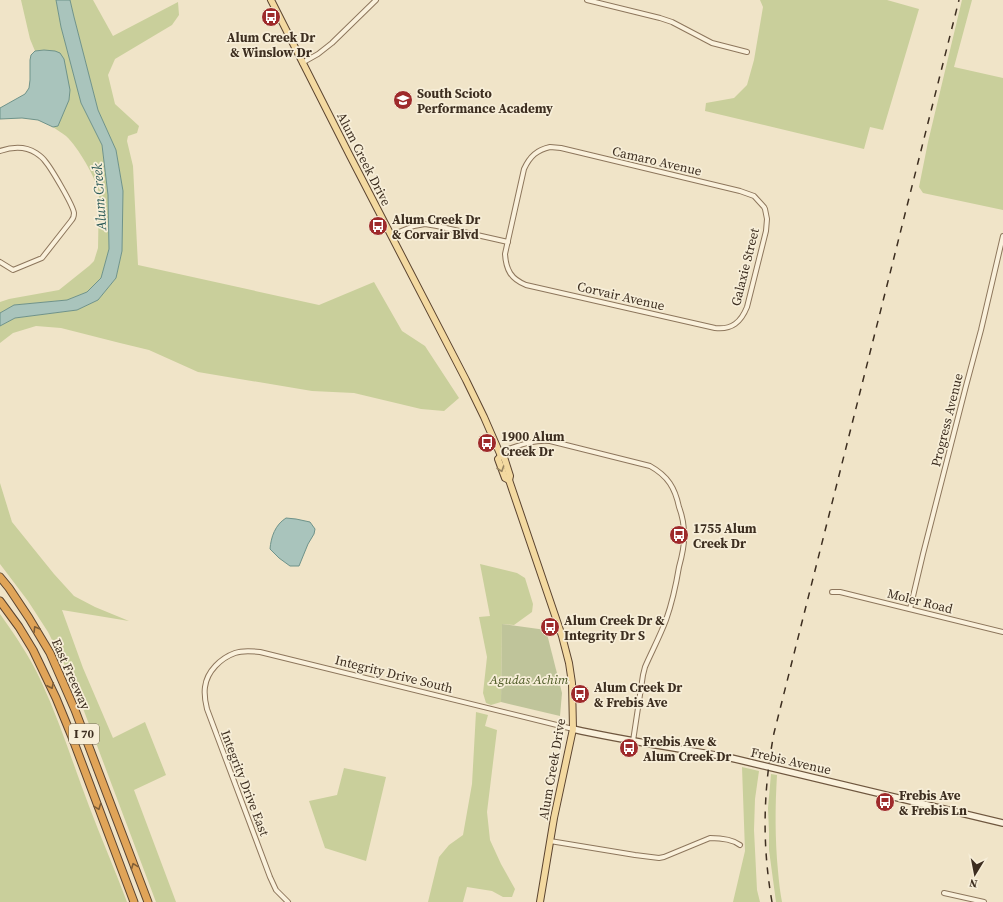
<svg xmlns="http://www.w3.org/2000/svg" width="1003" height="902" font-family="'Source Serif 4',serif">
<rect width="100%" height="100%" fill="#f0e4c8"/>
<g fill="#c9cf9b">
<path d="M21,0h35l5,27 20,76 21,42 6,50 1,54 -8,29 -14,14 -20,8 -53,5 -14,8v-11l9,-3 50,-9 30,-24 5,-5 4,-13 1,-55c-3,-15 -21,-46 -33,-57 -4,-3 -9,-6 -13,-9l5,-2 11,-25 1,-10 -26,-40 -9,1 -5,-12z"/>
<polygon points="70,0 93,0 113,36 178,2 179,15 172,25 115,59 108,75 115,104 139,126 137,133 128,136 127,141 133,166 138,265 319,305 374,282 402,331 425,346 459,398 444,411 421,409 354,393 312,391 198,372 149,350 120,343 61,328 36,326 13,333 0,343 0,326 15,318 77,310 98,300 116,278 122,251 123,191 116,150 98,110 74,17"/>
<polygon points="760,0 887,0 919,9 883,130 870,127 864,149 705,111 706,103 734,98 747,85 754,60 763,7"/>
<polygon points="962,0 972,0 954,67 1003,78 1003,210 923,193 919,187 928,142"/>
<polygon points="0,483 12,522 54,574 74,596 95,607 129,621 62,610 83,668 113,738 145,722 166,775 134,790 176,902 156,902 84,711 70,676 48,632 28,601 0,564"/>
<polygon points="480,564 517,573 525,578 533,604 532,612 514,625 502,624 501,702 491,705 486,703 483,693 487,657 479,617 490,616"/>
<path d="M0,614c15,21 30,43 41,67 19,41 32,83 48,125 12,32 26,64 38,96h-127z"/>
<polygon points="476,712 488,715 485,726 497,730 487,812 490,840 501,864 515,889 512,897 503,897 492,891 467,887 463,902 428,902 439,857 449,845 463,835 472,784"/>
<polygon points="742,767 759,771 755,799 754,830 757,890 760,902 733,902 745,851"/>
<polygon points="344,768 386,777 366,861 325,848 309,801 337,795"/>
<path d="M771,774l6,1c-2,32 -2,64 1,96 1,11 2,21 4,31h-6l-7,-52v-18l-1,-24z"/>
</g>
<polygon fill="#bfc49a" points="502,624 546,630 562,693 560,716 501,702"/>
<g fill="#a9c4bc" stroke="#6f938a">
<polygon points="56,0 70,0 74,17 98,110 116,150 123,191 122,251 116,278 98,300 77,310 15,318 0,326 0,313 14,305 67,300 87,292 101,278 109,249 108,195 102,145 81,103 61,27"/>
<polygon points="44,50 55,51 60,53 64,59 70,90 69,100 58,126 53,127 38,120 22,118 0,119 0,108 25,94 29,88 30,80 30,60 31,55 35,51"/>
<path d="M286,518l10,1 14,3 5,7 -1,5 -6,10 -9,22h-9l-11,-8 -9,-9c1,-12 5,-24 16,-31z"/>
</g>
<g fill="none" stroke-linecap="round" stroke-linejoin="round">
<defs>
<g id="minor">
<polyline points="587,0 660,18 672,22 712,43 747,52"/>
<polyline points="302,63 318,54 332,43 376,0"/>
<path d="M550,147l11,1 179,43 14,5 10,11 1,2 2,10 -1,12 -19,76c-6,15 -15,23 -32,21l-189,-43c-15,-6 -20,-15 -21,-31l19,-85c6,-13 13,-19 26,-22z"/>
<path d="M0,151c12,-4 25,-5 36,2 3,2 7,5 9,8 6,7 28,44 29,52 0,3 -1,6 -3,8l-29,37 -29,12 -13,-8"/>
<polyline points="391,235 414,226 425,224 437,226 508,242"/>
<path d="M499,452c17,-5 33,-13 51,-11l100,25c18,10 25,22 29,41 3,8 5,18 5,27 1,11 -2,22 -5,33 -3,18 -7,36 -13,53 -6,16 -14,31 -21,47l-2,8 -10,66"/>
<polyline points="832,592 840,592 1003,632"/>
<polyline points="910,609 923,554 966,386 981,330 1003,236"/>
<path d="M550,841l85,14 24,3 5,-1 46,-19c10,0 22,1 30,7"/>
<polyline points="944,893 984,902"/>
<path d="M288,902l-12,-12 -6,-13 -63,-168c-2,-8 -3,-15 -2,-22 2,-16 16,-29 30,-34 8,-3 17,-2 25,-1l313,77"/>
</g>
<path id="secondary" d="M573,729c52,12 106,19 158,29l272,65"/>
<g id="primary">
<polyline points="271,0 350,156 466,380 484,417 501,456 504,457 510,476 509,480 562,636 569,663 572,683 573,729 554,818 540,902"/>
<polyline points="501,456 498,459 505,478 509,480"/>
</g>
<g id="motorway">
<polyline points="0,577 9,588 29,618 50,653 75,710 148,902"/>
<polyline points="0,601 19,627 33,650 56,698 72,737 134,902"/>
</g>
</defs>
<use href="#minor" stroke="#8d765c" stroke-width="6"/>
<use href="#secondary" stroke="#6f573f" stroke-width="8"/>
<use href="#primary" stroke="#5b4430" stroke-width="8"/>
<use href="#motorway" stroke="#5b4430" stroke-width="9"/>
<use href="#minor" stroke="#faf1dc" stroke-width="4"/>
<use href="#secondary" stroke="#faf1dc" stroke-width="5.5"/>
<use href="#primary" stroke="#f3d9a0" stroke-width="6"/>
<use href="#motorway" stroke="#e0a458" stroke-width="7"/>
<path stroke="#3d2e20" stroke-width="1.5" stroke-dasharray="7 7" stroke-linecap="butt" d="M772,902c-10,-57 -9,-111 2,-169l185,-733"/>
</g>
<defs><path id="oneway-chevron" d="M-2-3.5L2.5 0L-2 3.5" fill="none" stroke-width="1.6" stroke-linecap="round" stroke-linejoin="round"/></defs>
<use stroke="#988460" href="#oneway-chevron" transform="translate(501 469) rotate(71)"/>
<g stroke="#7e5d36">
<use href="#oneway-chevron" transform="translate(36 629) rotate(-121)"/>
<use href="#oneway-chevron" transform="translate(51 686) rotate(65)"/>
<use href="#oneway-chevron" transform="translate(98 807) rotate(69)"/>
<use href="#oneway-chevron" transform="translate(134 866) rotate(-111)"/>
</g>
<defs>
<symbol id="bus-disc" viewBox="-11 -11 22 22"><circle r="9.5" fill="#9e2a2b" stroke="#f7eed8"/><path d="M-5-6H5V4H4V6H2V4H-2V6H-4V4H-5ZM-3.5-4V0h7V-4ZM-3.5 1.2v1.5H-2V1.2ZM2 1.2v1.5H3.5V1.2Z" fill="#fff"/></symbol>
<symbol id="school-disc" viewBox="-11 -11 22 22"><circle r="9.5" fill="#9e2a2b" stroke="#f7eed8"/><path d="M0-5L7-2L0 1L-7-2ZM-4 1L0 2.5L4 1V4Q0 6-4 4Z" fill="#fff"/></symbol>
</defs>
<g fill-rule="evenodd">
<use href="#bus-disc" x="260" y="6" width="22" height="22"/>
<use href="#school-disc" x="392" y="89" width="22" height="22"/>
<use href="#bus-disc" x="367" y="215" width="22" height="22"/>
<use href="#bus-disc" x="476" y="432" width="22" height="22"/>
<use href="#bus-disc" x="668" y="524" width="22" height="22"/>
<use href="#bus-disc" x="539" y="616" width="22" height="22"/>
<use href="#bus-disc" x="569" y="683" width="22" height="22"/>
<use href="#bus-disc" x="618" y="737" width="22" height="22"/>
<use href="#bus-disc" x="874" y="791" width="22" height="22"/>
</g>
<g text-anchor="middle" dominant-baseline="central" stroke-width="3.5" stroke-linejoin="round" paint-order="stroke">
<rect fill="#f7eed8" stroke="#756857" stroke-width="1" x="69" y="724" width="30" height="20" rx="3"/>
<g font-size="12" font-weight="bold" fill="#3d2e20">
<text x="84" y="734">I 70</text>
</g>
<g font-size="13" font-weight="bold" fill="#3d2e20" stroke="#f7eed8" text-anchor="start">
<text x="271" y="37" text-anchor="middle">Alum Creek Dr<tspan x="271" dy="15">&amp; Winslow Dr</tspan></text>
<text x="417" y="93">South Scioto<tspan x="417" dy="15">Performance Academy</tspan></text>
<text x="392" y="219">Alum Creek Dr<tspan x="392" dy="15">&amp; Corvair Blvd</tspan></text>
<text x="501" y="436">1900 Alum<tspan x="501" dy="15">Creek Dr</tspan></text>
<text x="693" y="528">1755 Alum<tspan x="693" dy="15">Creek Dr</tspan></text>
<text x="564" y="620">Alum Creek Dr &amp;<tspan x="564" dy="15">Integrity Dr S</tspan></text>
<text x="594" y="687">Alum Creek Dr<tspan x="594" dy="15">&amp; Frebis Ave</tspan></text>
<text x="643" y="741">Frebis Ave &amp;<tspan x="643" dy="15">Alum Creek Dr</tspan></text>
<text x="899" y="795">Frebis Ave<tspan x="899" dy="15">&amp; Frebis Ln</tspan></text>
</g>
<g font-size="13" fill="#3d2e20" stroke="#f7eed8">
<text transform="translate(364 159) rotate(63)">Alum Creek Drive</text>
<text transform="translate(657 161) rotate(13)">Camaro Avenue</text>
<text transform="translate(745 267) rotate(-76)">Galaxie Street</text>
<text transform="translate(621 296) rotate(13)">Corvair Avenue</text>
<text transform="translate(947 420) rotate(-76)">Progress Avenue</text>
<text transform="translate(920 601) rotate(14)">Moler Road</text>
<text transform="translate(71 674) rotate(66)">East Freeway</text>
<text transform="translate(394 674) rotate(14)">Integrity Drive South</text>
<text transform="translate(791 761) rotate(13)">Frebis Avenue</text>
<text transform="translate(552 769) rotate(-80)">Alum Creek Drive</text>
<text transform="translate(245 783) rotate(69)">Integrity Drive East</text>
</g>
<g font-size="13" font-style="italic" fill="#4d5a26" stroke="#f7eed8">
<text x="529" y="679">Agudas Achim</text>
</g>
<g font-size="14" font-style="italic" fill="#2f5d5a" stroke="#f7eed8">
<text transform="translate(99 197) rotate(-94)">Alum Creek</text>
</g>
</g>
<g transform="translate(975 874) rotate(190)" stroke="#f7eed8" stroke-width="3" paint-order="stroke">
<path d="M0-3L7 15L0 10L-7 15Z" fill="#3d2e20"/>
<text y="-6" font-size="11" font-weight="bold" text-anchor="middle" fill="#3d2e20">N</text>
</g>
</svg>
